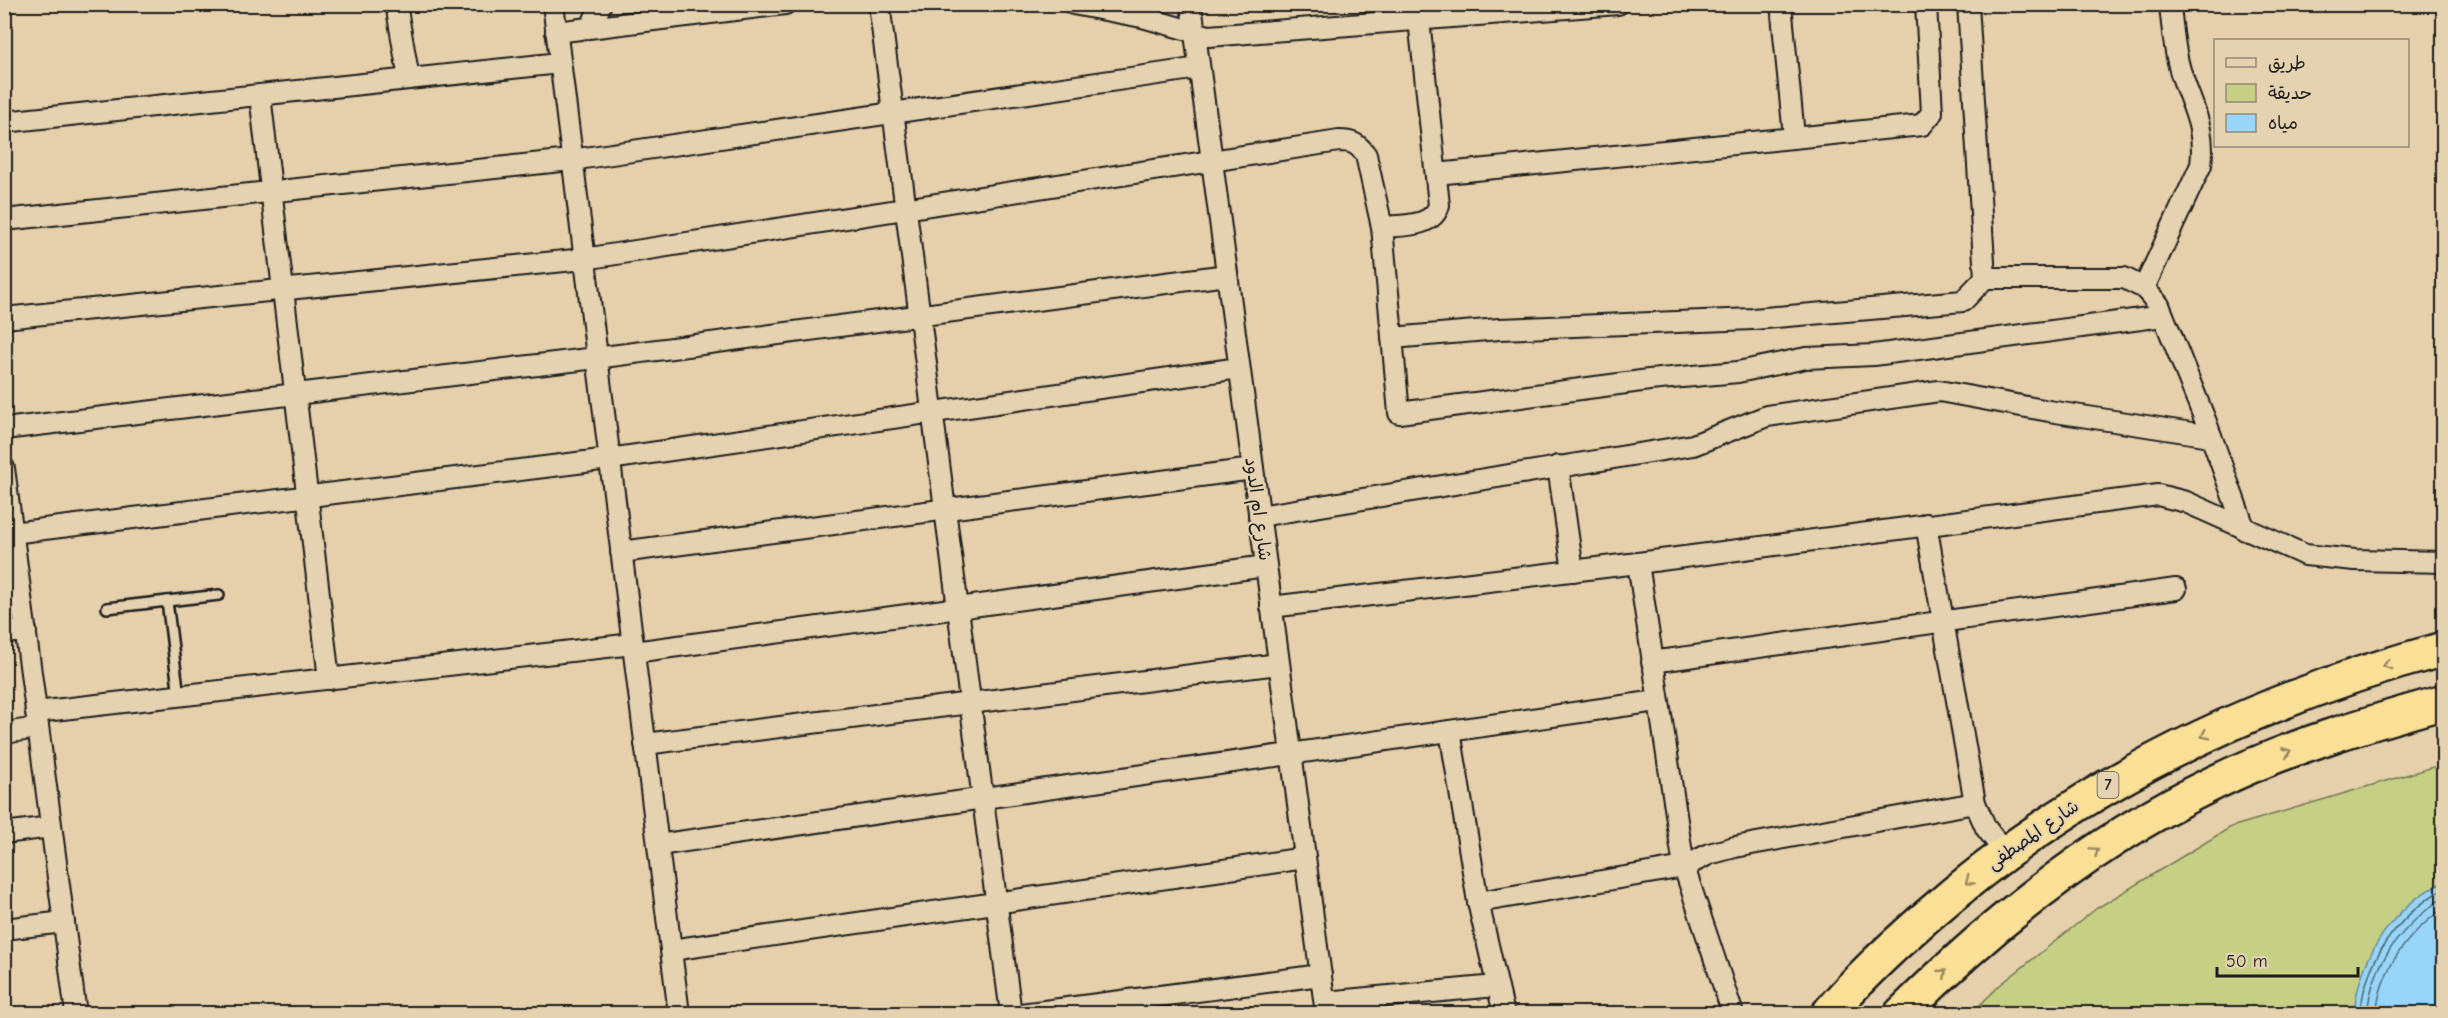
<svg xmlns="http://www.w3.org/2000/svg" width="2448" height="1018" font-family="'Comic Neue','Playpen Sans Arabic',sans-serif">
<rect width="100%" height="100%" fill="#e6d0ac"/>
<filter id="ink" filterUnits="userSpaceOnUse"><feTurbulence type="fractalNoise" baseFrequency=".0167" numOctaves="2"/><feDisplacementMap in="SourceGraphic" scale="12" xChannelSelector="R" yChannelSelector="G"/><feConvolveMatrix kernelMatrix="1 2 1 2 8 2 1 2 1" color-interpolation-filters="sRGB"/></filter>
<g filter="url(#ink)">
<polygon fill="#c6d084" stroke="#717650" stroke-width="1.5" points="2443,764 2443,1013 1971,1014 2000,985 2097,908 2231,827"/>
<path fill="#97d5f9" stroke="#668ba1" stroke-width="1.5" d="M2443,882v131h-89c5,-55 39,-107 89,-131z"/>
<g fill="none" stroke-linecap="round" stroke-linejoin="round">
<g stroke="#4d6674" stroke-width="1.5">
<path d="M2360,1014c6,-55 37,-97 84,-126"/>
<path d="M2367,1014c5,-52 35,-88 77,-117"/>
<path d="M2376,1014c5,-46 31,-80 68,-106"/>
</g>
<defs>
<g id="lane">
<polyline points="167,601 179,696"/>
<polyline points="107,608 219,595"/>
</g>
<g id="street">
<polyline points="396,4 409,79"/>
<polyline points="553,4 679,1014"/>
<polyline points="879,4 1011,1014"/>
<polyline points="1073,4 1142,17 1209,36 1618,4"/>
<polyline points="1191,4 1326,1014"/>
<polyline points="1781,4 1794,136"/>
<polyline points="1968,4 1985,278"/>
<polyline points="591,27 601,4"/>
<polyline points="556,32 785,4"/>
<polyline points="260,95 329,679"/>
<polyline points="4,122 560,63"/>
<polyline points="1436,174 1922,125 1932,113 1926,4"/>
<polyline points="4,220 571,160 1199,68"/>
<path d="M1382,227c19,-2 51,1 57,-22l-20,-185"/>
<path d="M2144,288l57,-123c5,-40 -10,-59 -21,-95 -6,-21 -8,-43 -10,-66"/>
<path d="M4,318l580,-59 755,-118c14,0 19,3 27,14l16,72 17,186 250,-33 89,-8 68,-14 68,-3 289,-39"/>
<polyline points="1392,338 1499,329 1753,319 1963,301 1985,278 2124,278 2144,288 2159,305 2206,422 2245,530"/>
<polyline points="4,429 596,358 1227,275"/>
<polyline points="1558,466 1573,571"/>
<polyline points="4,468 76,1014"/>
<polyline points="1259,516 1693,445 1767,416 1939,391 2049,411 2211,436"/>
<polyline points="1926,524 1975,803 1986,828 2005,853"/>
<polyline points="4,534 609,459 1239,368"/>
<polyline points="621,552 1253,469"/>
<polyline points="1638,563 1684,867 1733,1014"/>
<polyline points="1271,607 1638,563 2158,495 2186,502 2305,555 2355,560 2444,562"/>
<polyline points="4,633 26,631"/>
<polyline points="634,652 1266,566"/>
<polyline points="1652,662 2176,589"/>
<polyline points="36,712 633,644"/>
<polyline points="1450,731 1478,902 1504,1014"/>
<polyline points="4,733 38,728"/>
<polyline points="645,744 1279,664"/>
<polyline points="4,833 51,827"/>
<polyline points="658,845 1657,701"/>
<polyline points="1478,902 1684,867 1709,854 1735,847 1975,803"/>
<polyline points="4,929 64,922"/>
<polyline points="671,950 1305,858"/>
<polyline points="1325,1002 1496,986"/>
<polyline points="1021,1014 1321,975"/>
</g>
<g id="highway">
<path d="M1828,1014c29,-35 63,-66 97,-96 149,-131 327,-218 519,-269"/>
<path d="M1901,1014c93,-93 196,-175 315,-232 72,-35 150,-58 228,-80"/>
</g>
</defs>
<use href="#lane" stroke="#1c1c1c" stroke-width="14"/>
<use href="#street" stroke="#1c1c1c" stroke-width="24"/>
<use href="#highway" stroke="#1c1c1c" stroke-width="38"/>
<use href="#lane" stroke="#e5d2b0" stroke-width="9"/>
<use href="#street" stroke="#e5d2b0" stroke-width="20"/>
<use href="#highway" stroke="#fadf96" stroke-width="33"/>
</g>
<defs><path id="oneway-chevron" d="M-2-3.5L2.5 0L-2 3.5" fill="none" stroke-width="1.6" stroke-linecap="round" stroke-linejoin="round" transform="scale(1.5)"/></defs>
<g stroke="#96875f">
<use href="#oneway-chevron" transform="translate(2387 665) rotate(164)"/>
<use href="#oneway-chevron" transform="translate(2205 735) rotate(154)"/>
<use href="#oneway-chevron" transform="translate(2287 752) rotate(-22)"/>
<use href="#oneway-chevron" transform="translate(2095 851) rotate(-34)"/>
<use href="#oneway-chevron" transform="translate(1969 881) rotate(143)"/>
<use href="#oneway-chevron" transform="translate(1943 973) rotate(-41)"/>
</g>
</g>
<g text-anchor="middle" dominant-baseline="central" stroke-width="4.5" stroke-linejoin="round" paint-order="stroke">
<rect fill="#e5d2b0" stroke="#585348" stroke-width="1.5" x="2097.5" y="772" width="21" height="26" rx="4.5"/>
<g font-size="16" font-weight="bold" fill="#1c1c1c">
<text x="2108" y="785">7</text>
</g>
<g font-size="18" fill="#1c1c1c" stroke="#e5d2b0">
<text transform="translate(1258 509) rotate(82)">شارع ام الدود</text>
<text transform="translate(2033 835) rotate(-35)">شارع المصطفى</text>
</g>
</g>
<rect width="2448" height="1018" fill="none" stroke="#e5d2b0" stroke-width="24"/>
<rect x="12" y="12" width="2424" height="994" fill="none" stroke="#1c1c1c" stroke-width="2" filter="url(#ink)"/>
<rect x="2214" y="39" width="195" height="108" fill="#e5d2b0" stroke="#958975" stroke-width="1.5"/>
<rect x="2226" y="58" width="30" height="9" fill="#e5d2b0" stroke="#958975" stroke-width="1.5"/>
<text x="2268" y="69" font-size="18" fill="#1c1c1c">طريق</text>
<rect x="2226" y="84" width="30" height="18" fill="#c6d084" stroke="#958975" stroke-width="1.5"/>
<text x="2268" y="99" font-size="18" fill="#1c1c1c">حديقة</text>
<rect x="2226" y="114" width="30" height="18" fill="#97d5f9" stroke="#958975" stroke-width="1.5"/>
<text x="2268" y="129" font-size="18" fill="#1c1c1c">مياه</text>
<path d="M2217 967v9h141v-9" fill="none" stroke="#1c1c1c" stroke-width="3"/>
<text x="2226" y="967" font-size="18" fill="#1c1c1c" stroke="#e5d2b0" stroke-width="4.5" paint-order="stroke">50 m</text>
</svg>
